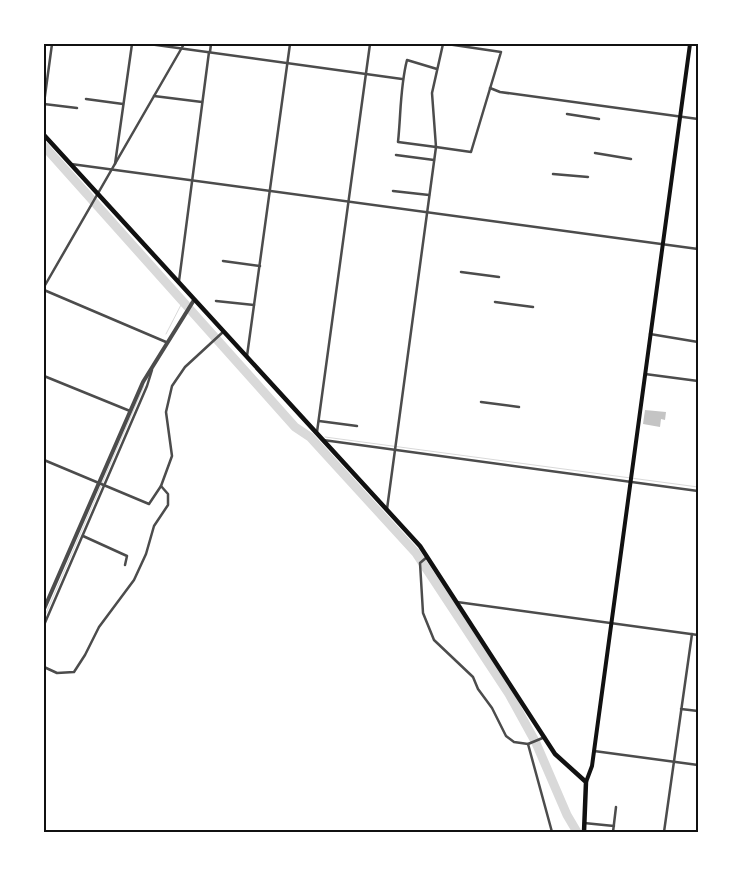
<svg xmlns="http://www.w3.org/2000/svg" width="742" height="876" font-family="'PT Sans',sans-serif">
<rect width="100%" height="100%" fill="#fff"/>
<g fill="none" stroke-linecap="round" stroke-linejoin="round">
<g stroke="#d9d9d9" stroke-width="1">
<polyline points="166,334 183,301"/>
<polyline points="310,437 314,437"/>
<polyline points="325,437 698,487"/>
<polyline points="44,618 144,386"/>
</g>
<polyline stroke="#d9d9d9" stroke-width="9" points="44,146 295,427 310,437 416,553 509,694 536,743 567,815 577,832"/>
</g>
<polygon fill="#c4c4c4" points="645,410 666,412 665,420 661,419 660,427 643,424"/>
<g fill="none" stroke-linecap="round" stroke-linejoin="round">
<g stroke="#4c4c4c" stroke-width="2.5">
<polyline points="149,44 402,79"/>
<polyline points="210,52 211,44"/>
<path d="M437,69l-30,-9c-7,27 -6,54 -9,82l38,5 -4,-54 11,-49"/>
<polyline points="490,88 500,92 698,119"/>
<polyline points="154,96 202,102"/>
<polyline points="86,99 123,104"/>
<polyline points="44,103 52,44"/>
<polyline points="44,104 77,108"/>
<polyline points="567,114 599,119"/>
<polyline points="595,153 631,159"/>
<polyline points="396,155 434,160"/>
<polyline points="71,164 698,249"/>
<polyline points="115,164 132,44"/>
<polyline points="553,174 588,177"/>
<polyline points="393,191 429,195"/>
<polyline points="697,249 698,230"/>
<polyline points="223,261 260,266"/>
<polyline points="461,272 499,277"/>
<polyline points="179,281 209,52"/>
<polyline points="44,287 184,44"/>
<polyline points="44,290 166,342"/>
<polyline points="216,301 254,305"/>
<polyline points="495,302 533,307"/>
<polyline points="650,334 698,342"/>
<polyline points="247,356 290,44"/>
<polyline points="645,374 698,381"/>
<polyline points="44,376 130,411"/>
<polyline points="481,402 519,407"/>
<polyline points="319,421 357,426"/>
<polyline points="317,432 370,44"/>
<polyline points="323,440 698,491"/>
<polyline points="44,460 149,504 161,486 172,456 166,412 172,386 185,367 223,332"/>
<polyline points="387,509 436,147 471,152 501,52 447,44"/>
<polyline points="83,536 127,556 125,565"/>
<polyline points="427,557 420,563 423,613 434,640 473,677 478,689 492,708 506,736 514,742 528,744 545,737"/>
<polyline points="457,602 698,635"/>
<polyline points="44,625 147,386 152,370"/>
<polyline points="44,667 57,673 74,672 85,655 99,627 134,580 146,554 154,526 168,505 168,494 161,486"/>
<polyline points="681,709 698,711"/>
<polyline points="528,744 552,832"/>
<polyline points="594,751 698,765"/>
<polyline points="584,823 614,826"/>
<polyline points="564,832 570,832"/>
<polyline points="613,832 616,807"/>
<polyline points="664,832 692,634"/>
</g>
<polyline stroke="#4c4c4c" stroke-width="4" points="44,609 143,382 194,300"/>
<polyline stroke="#111" stroke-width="4" points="586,782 592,766 690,44"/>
<polyline stroke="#111" stroke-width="4.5" points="44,135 420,546 555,754 586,782 584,832"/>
</g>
<rect width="742" height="876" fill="none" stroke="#ffffff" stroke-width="90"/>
<rect x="45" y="45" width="652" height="786" fill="none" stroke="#111" stroke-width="2"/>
</svg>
